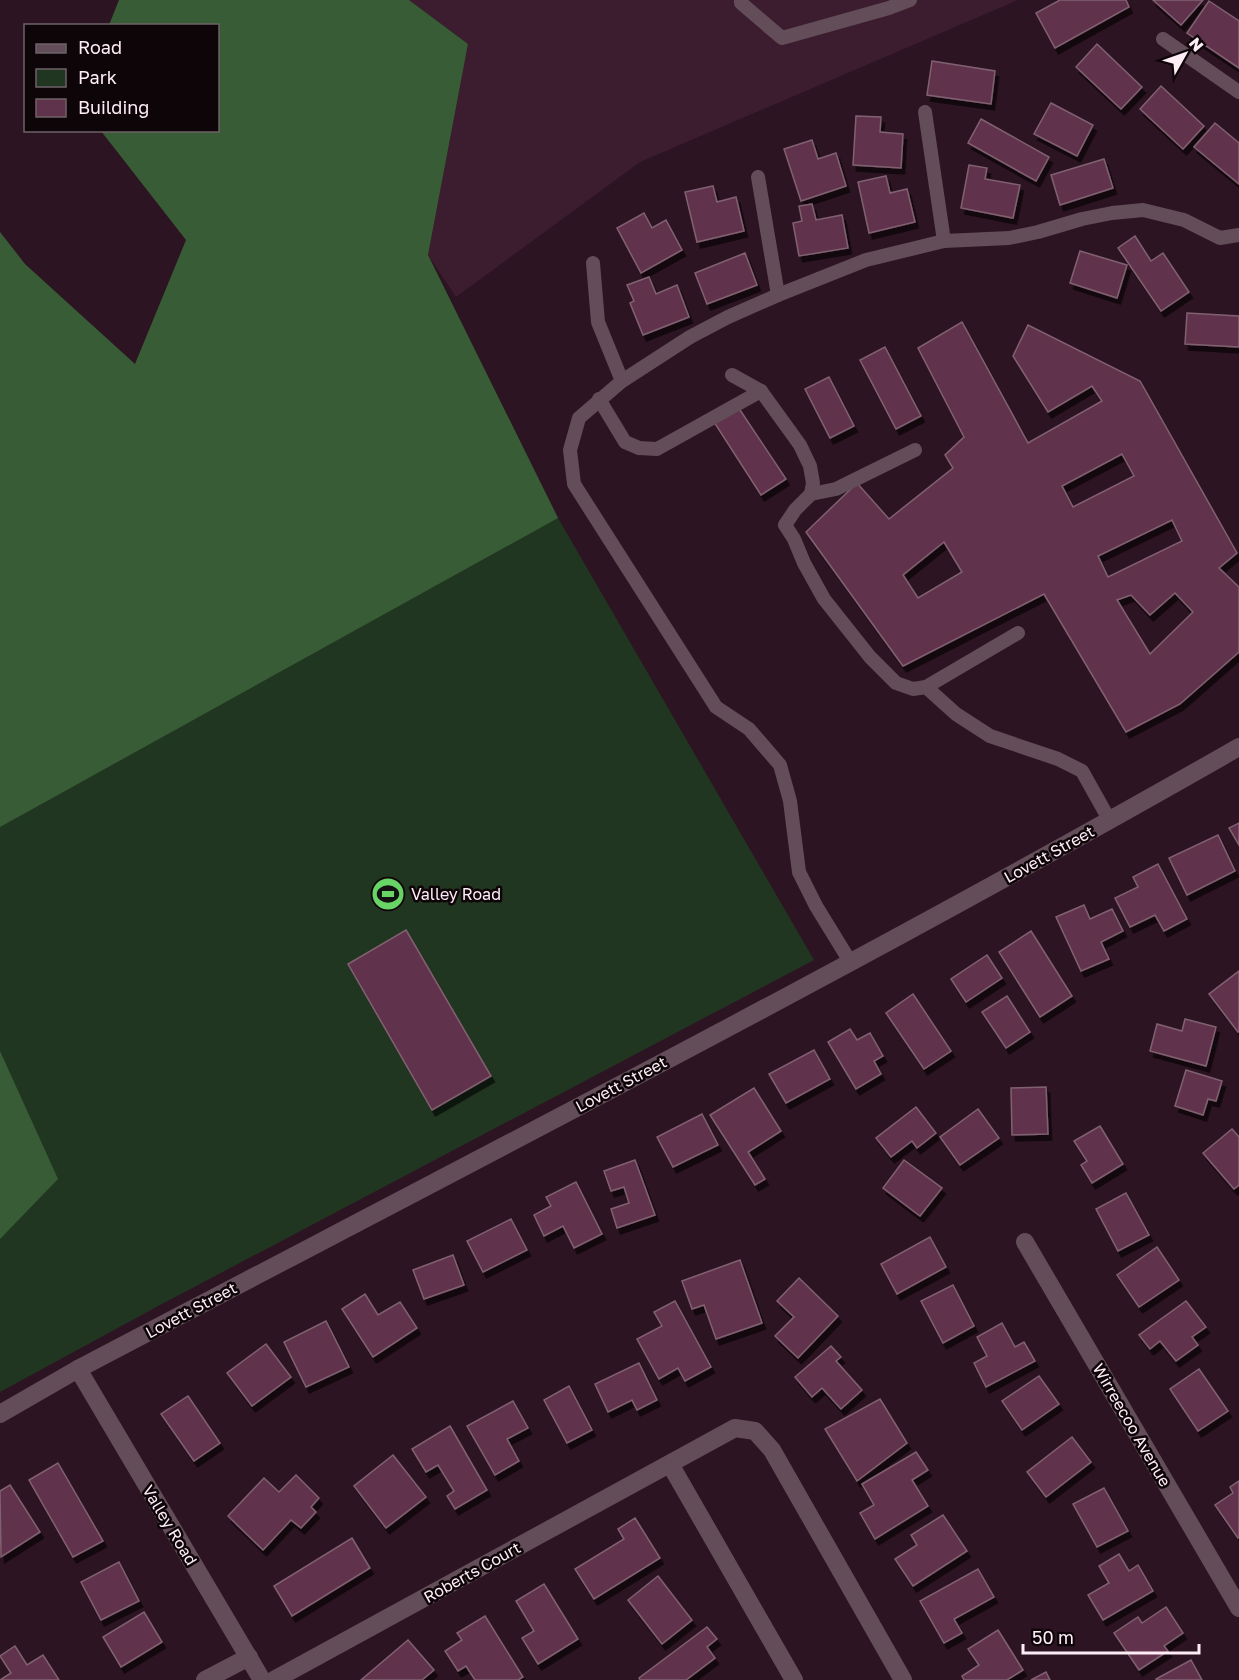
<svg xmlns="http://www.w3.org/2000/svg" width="1239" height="1680" font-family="'Golos Text',sans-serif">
<defs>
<filter id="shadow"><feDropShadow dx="3.5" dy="6" stdDeviation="0" flood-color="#0009"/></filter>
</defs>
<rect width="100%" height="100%" fill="#2d1422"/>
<polygon fill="#3c1d2f" points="409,0 1018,0 640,162 456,297 428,255 468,44"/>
<polygon fill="#213620" points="428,255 558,518 814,960 160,1305 0,1392 0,451"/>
<g fill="#385c36">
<polygon points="119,0 409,0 468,44 428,255 558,518 0,827 0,232 25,264 135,364 186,240 101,131 218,130 218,26 109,25"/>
<polygon points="0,1051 58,1179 0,1239"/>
</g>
<g fill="#60334c" stroke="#806171" stroke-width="1.5" fill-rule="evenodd" filter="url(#shadow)">
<polygon points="1060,0 1126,0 1129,7 1055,48 1036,13"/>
<polygon points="1153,0 1203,0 1181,25"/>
<polygon points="1209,1 1239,21 1239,68 1187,33"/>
<polygon points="1097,44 1142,87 1121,109 1076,67"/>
<polygon points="932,61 995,71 991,104 927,95"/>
<polygon points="1161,86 1204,126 1183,149 1140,109"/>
<polygon points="1051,103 1093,125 1077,156 1034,134"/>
<polygon points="856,116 881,117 880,132 903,134 901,168 853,165"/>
<polygon points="981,119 1049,157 1036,181 968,143"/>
<polygon points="1215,123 1239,143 1239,184 1194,147"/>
<polygon points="812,140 818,159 836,153 846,186 801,201 784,149"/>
<polygon points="1104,159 1113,188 1060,205 1051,175"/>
<polygon points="969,165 987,168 985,179 1020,185 1013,218 961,208"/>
<polygon points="886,176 890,193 907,189 915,222 869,233 858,182"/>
<polygon points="713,186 717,202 736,197 744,231 697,242 685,192"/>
<polygon points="812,204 816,220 842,215 848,248 799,256 793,223 802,221 799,206"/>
<polygon points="644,213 652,228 666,220 682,250 641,273 617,228"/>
<polygon points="1135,236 1151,261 1163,253 1189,292 1161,311 1118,248"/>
<polygon points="1080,251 1127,265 1117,298 1070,283"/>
<polygon points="745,253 757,285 707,304 695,273"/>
<polygon points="649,277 656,294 677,285 689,317 643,335 630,303 634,301 627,285"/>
<polygon points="1187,313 1239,316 1239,347 1185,344"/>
<path d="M962,322l66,121 74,-42 -10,-15 -44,26 -35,-56 15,-31 112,56 97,172 -18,15 20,19v65l-59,52 -54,28 -82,-138 -141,72 -97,-134 51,-49 32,36 64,-51 -8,-13 19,-18 -46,-89zM1122,454l12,22 -61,31 -11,-21zM1172,520l10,21 -74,36 -10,-21zM944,542l18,30 -44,26 -15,-23zM1175,593l18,19 -43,42 -33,-54 14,-5 19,20z"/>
<polygon points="885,347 921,416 896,429 860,360"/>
<polygon points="829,377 854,426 830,438 805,389"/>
<polygon points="738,407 786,479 761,495 714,422"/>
<polygon points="1239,823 1239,845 1229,828"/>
<polygon points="1218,835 1235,871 1187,895 1169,858"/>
<polygon points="1158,864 1187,919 1164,931 1155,915 1130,927 1115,898 1138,887 1133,877"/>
<polygon points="1084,905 1090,919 1112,909 1123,931 1101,942 1109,959 1081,971 1056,917"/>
<polygon points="406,930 491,1076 432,1110 348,964"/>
<polygon points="1031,931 1072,996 1040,1017 999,952"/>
<polygon points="987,955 1002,978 966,1002 951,979"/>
<polygon points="1239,971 1239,1031 1238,1032 1209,994"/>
<polygon points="913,994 951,1051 924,1069 886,1013"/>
<polygon points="1007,996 1030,1032 1006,1048 982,1012"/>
<polygon points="1185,1019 1216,1027 1206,1066 1150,1051 1157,1024 1182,1031"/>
<polygon points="850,1029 857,1040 870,1033 883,1056 874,1061 881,1074 856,1089 828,1042"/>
<polygon points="814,1050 830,1079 786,1103 769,1074"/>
<polygon points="1186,1070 1222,1081 1216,1101 1208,1099 1203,1115 1175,1106"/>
<polygon points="1046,1087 1048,1134 1012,1135 1011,1088"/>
<polygon points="754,1088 781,1131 748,1152 765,1179 755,1185 710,1115"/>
<polygon points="916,1107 936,1133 917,1148 912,1141 891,1157 876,1138"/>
<polygon points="978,1109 999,1138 960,1165 940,1137"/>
<polygon points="702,1114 718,1145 673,1167 657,1137"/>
<polygon points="1100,1126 1123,1164 1092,1183 1081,1165 1087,1161 1074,1141"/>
<polygon points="1232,1129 1239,1137 1239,1185 1234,1189 1203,1153"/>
<polygon points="635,1160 655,1215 617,1228 611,1209 629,1203 624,1187 611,1191 604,1171"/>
<polygon points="904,1160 942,1188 920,1216 883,1188"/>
<polygon points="576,1182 602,1234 574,1248 563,1226 544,1236 534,1215 551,1206 546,1197"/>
<polygon points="1126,1193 1149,1235 1118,1251 1096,1209"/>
<polygon points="511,1219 527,1250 483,1272 467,1241"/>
<polygon points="930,1237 946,1267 897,1294 881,1264"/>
<polygon points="1157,1247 1179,1280 1139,1307 1117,1275"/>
<polygon points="453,1255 464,1285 424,1299 413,1270"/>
<polygon points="740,1260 762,1323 716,1339 704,1305 692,1309 682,1281"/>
<polygon points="799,1278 838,1316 798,1358 775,1336 794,1317 777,1301"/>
<polygon points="953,1285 974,1326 943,1343 921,1301"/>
<polygon points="365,1294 378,1315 400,1302 417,1328 373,1357 342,1309"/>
<polygon points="675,1301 711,1367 685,1381 678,1368 659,1379 637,1339 662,1326 654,1312"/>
<polygon points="1186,1301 1206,1327 1192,1337 1198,1345 1176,1361 1160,1341 1150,1349 1139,1335"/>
<polygon points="326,1321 349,1367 306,1387 284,1342"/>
<polygon points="1002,1323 1015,1347 1024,1342 1035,1361 986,1387 974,1363 987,1356 977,1337"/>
<polygon points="266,1344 291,1377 252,1406 227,1373"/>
<polygon points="831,1346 841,1357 836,1361 862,1390 841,1409 822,1388 812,1397 795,1377"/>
<polygon points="639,1363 657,1400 637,1410 632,1400 608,1412 595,1384"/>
<polygon points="1199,1369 1228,1411 1198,1431 1170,1389"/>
<polygon points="1039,1376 1059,1404 1022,1430 1002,1401"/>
<polygon points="569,1386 592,1430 567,1443 544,1400"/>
<polygon points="188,1396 220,1443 194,1461 161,1414"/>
<polygon points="880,1399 907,1443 857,1481 825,1429"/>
<polygon points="513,1401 528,1428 507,1439 519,1461 495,1475 467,1426"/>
<polygon points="450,1426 487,1490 455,1509 447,1496 454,1491 438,1465 426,1472 412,1449"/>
<polygon points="1072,1437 1091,1462 1046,1497 1027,1472"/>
<polygon points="916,1452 928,1470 912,1480 928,1506 875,1539 860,1513 874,1505 862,1484"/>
<polygon points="393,1455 426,1497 386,1528 354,1486"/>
<polygon points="58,1463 103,1541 73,1557 29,1480"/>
<polygon points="296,1475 319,1498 311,1507 316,1512 301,1528 291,1520 263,1550 228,1516 264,1478 279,1492"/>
<polygon points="1239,1481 1239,1537 1238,1538 1215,1505 1233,1493 1230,1487"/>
<polygon points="10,1485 40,1532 1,1557 0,1491"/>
<polygon points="1104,1488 1128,1531 1097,1547 1073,1504"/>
<polygon points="943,1515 967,1551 913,1586 895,1559 917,1545 911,1535"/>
<polygon points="635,1518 660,1558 594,1599 575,1569 624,1539 618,1529"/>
<polygon points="352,1538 370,1568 292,1616 274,1586"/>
<polygon points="1119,1554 1129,1571 1138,1565 1153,1591 1103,1620 1088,1595 1109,1583 1099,1566"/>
<polygon points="119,1562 139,1601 101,1620 81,1582"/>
<polygon points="978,1569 994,1597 954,1619 962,1633 944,1643 920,1601"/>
<polygon points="658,1576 692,1620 662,1644 628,1600"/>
<polygon points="544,1584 578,1639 538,1664 522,1638 534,1631 516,1601"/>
<polygon points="1166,1607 1183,1633 1164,1646 1168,1651 1139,1670 1114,1633 1138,1617 1142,1623"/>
<polygon points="144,1612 162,1642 121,1667 103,1637"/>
<polygon points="485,1616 523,1677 518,1680 475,1680 466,1666 458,1671 445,1651 462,1640 457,1633"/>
<polygon points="707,1627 717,1639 707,1647 715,1658 686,1680 640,1680 639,1678"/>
<polygon points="998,1630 1023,1670 1007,1680 964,1680 962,1676 979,1665 968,1649"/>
<polygon points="408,1640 434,1670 422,1680 361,1680"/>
<polygon points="15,1646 27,1665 43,1655 59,1680 0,1680 11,1673 0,1656"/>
<polygon points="1191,1660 1202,1680 1156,1680 1156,1679"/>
<polygon points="1046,1672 1050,1680 1031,1680"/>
</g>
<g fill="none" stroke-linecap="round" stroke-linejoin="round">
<g stroke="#624d58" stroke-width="14">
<polyline points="741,0 741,3 782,38 889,8 910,0"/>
<polyline points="1163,39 1239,92"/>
<polyline points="925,112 944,241"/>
<polyline points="758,177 778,295"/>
<polyline points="593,263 598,322 622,381"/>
<polyline points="732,375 761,391 800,445 810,466 813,483 811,494 795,510 785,525 794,539 804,563 824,599 870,657 896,683 913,689 926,687 956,714 990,736 1058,759 1082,771 1110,821"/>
<polyline points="599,399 625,442 639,448 657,449 761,391"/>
<polyline points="811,494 836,489 915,450"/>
<polyline points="926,687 1018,633"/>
<polyline points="851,963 816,906 799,872 790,801 780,765 749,729 716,707 574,484 570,450 579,418 622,381 690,337 728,317 778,295 866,260 944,241 1009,238 1038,232 1082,219 1112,213 1143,210 1184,220 1220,238 1239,235"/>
</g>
<g stroke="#624d58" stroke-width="18">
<polyline points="1025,1242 1239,1608"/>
<polyline points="670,1464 794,1680"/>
<polyline points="205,1680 249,1657"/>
<polyline points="274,1680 735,1428 755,1431 772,1450 903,1680"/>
</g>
<g stroke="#624d58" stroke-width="18">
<polyline points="78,1369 262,1680"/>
<path d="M0,1414l78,-45c388,-204 780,-404 1161,-622"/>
</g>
</g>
<defs>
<symbol id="stadium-disc" viewBox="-11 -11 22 22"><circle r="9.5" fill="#68d465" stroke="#0e0509"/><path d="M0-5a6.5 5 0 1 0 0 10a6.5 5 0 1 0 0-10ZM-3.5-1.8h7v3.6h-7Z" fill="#111"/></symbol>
</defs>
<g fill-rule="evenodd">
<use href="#stadium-disc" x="369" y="875" width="38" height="38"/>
</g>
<g text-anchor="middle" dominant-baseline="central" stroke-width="5" stroke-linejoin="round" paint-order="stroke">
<g font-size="16" fill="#ffedf6" stroke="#0e0509">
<text transform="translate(1049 854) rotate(-29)">Lovett Street</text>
<text transform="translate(621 1084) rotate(-28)">Lovett Street</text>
<text transform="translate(191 1310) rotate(-28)">Lovett Street</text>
<text transform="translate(1132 1425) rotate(60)">Wirreecoo Avenue</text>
<text transform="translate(170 1525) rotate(59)">Valley Road</text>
<text transform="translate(472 1572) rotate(-29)">Roberts Court</text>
</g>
<g font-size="16" fill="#ffedf6" stroke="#0e0509" text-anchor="start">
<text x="411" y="894">Valley Road</text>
</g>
</g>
<rect x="24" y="24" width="195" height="108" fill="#0e0509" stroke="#6e6268" stroke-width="1.5"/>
<rect x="36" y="44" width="30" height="9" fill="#624d58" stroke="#6e6268" stroke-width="1.5"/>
<text x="78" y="54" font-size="18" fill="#ffedf6">Road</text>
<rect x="36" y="69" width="30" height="18" fill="#213620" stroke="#6e6268" stroke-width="1.5"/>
<text x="78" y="84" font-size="18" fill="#ffedf6">Park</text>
<rect x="36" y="99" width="30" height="18" fill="#60334c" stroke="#6e6268" stroke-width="1.5"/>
<text x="78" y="114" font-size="18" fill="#ffedf6">Building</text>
<g transform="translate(1185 54) rotate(50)" stroke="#0e0509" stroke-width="4.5" paint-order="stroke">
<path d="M0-4.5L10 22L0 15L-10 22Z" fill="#ffedf6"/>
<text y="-9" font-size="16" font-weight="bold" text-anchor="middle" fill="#ffedf6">N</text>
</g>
<path d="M1023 1644v9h176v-9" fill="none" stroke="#ffedf6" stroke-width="3"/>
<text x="1032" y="1644" font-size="18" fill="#ffedf6" stroke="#0e0509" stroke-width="4.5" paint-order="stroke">50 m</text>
</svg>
